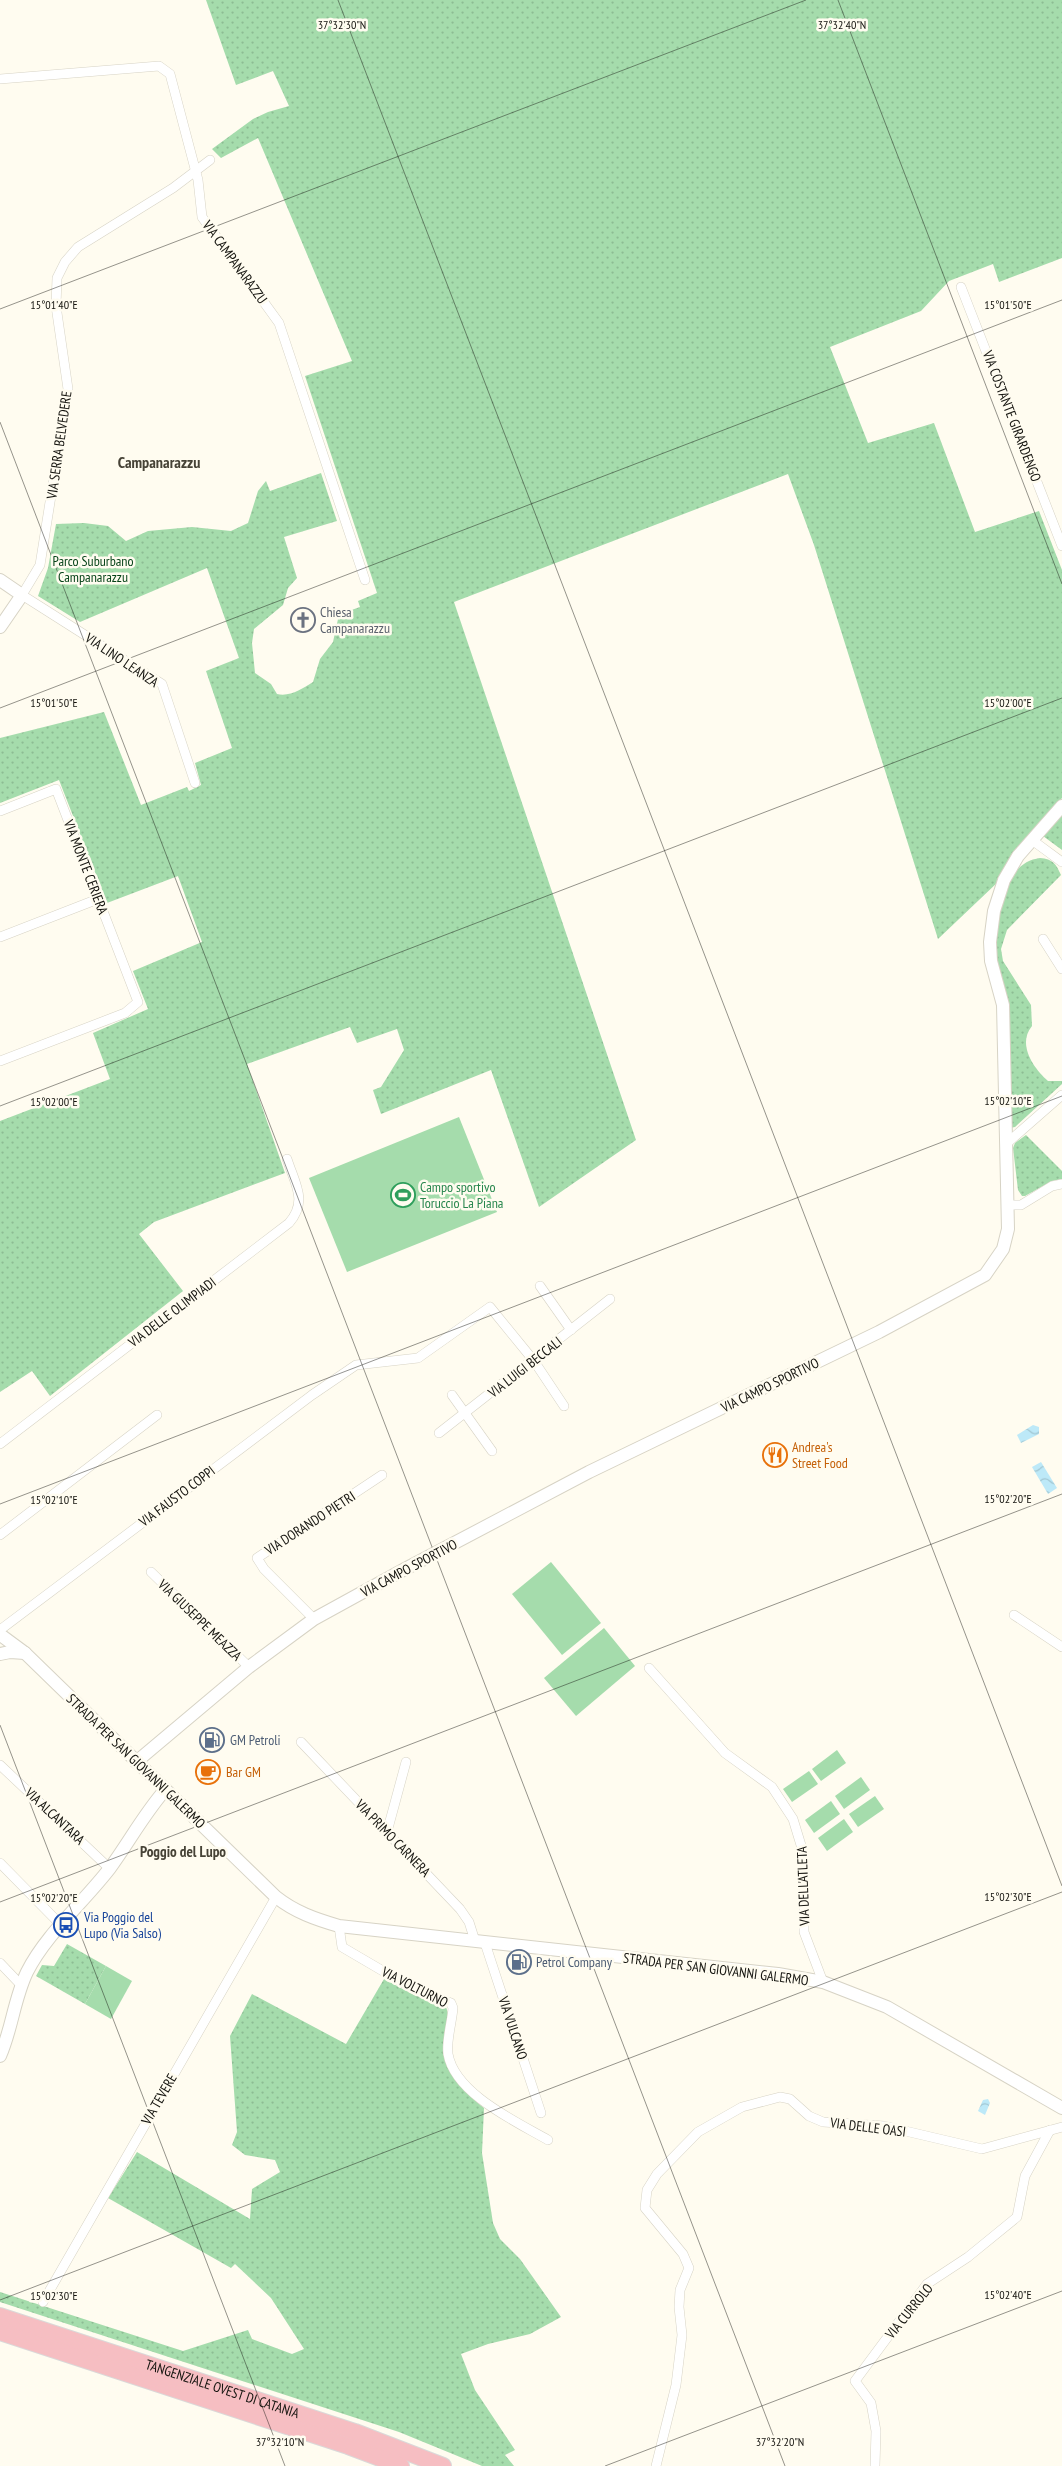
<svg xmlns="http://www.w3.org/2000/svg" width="1062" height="2466" font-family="'PT Sans Narrow',sans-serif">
<defs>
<pattern id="grass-dots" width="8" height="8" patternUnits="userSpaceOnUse" patternTransform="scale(1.25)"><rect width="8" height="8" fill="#a5dcac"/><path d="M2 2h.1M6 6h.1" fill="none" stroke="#8dbc93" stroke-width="1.8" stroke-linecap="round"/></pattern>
<pattern id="water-waves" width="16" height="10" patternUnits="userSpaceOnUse" patternTransform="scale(1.25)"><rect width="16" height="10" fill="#bde9f8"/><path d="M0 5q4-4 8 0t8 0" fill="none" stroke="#a2c7d3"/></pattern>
</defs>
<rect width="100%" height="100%" fill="#fffcf0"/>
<g fill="url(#grass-dots)">
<path d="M206,0h856v258l-63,24 -6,-18 -44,17 -28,30 -91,36 38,96 66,-20 41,109 64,-21 23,59v228l-46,54 -17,29 -61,58 -124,-394 -26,-71 -334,128 182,538 -97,67 -48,-137 -110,44 -8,-24 8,-3 23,-37 -7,-21 -40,14 -7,-16 -103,37 38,109 -131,49 -15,12 44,57 -133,105 -18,-25 -32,21v-271l110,-42 -17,-46 55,-24 -15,-38 69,-29 -24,-66 -71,27 -48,-123 -59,23v-65l104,-26 37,93 46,-18 2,4 12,-6 -6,-22 37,-15 -26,-77 33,-13 -32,-90 -127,54 -42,-26 10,-28 8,-44 28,-1 24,3 18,15 22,-10 44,-4 39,4 17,-8 10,-32 8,-10 4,10 51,-18 16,48 -53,16 13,41 -9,10 -5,17 -29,24 -2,14 3,30 16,11 6,10c13,3 25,-5 36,-12l7,-23 13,-17 5,-23 5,-6 17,-6 -2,-6 19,-8 -72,-217 47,-15 -94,-223 -37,20 -9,-9 41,-30 15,-7 21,-6 -16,-35 -37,14z"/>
<polygon points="1062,813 1062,850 1043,836"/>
<path d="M1040,858c13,1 16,6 21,17l-54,55 -6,19 2,12 28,44 1,21c-15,18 1,42 16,55h14v3l-47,43 -5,1c-3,-31 -6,-63 -8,-95 -4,-41 -22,-167 38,-175z"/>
<polygon points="1026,1135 1062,1171 1062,1179 1052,1181 1025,1196 1022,1196 1018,1190 1013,1148 1015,1143"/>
<polygon points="67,1944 106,1966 85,2004 36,1976 42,1965 54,1966"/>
<path d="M384,1979l28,15 33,11c7,13 0,25 -1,38 -3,25 22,50 40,65l-2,45 11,70 7,16 20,20 41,58 -31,17 -42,10 -27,10 14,36 40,60 -10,5 9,11h-32l-83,-34 -399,-130v-10l183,59 65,-21 4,9 40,15 12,-5 -33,-51 -36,-34 -4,4 -123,-70 29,-46 113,67 2,-30 28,-17 -5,-12 -30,-5 -13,-10 5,-13 -7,-96 22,-42 94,50z"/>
</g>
<g fill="#a5dcac">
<polygon points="459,1117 497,1212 347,1272 309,1178"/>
<polygon points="551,1562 601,1623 562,1655 512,1594"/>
<polygon points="604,1628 635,1666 576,1716 544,1678"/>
<polygon points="837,1750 846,1763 821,1781 812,1769"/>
<polygon points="809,1771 818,1784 792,1802 783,1789"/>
<polygon points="861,1777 870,1790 844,1809 835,1796"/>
<polygon points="875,1796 884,1809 858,1827 849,1814"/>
<polygon points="831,1801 840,1814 814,1833 805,1820"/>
<polygon points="844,1819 853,1832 827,1851 818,1838"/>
<polygon points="106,1966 132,1981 111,2019 85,2004"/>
</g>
<g fill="url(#water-waves)">
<polygon points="1033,1425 1039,1427 1039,1434 1021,1443 1017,1435"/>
<polygon points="1041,1462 1057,1488 1048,1494 1032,1467"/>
<polygon points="988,2099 990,2103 985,2115 978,2111 983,2100"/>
</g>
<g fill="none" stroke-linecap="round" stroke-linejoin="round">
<defs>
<g id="street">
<polyline points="0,79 159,66 170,74 198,180 202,217 279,323 365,580"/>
<polyline points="961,287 1062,546"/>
<polyline points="195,783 162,684 22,595 40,565 68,389 56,306 57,278 65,262 78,247 173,188 210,160"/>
<polyline points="0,811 56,789 138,1002 125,1013 0,1061"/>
<polyline points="1032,840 1062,862"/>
<polyline points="0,937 98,899"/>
<polyline points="1043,939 1062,969"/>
<polyline points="1006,1144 1062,1095"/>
<polyline points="1009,1205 1021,1205 1052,1186 1062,1184"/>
<polyline points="540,1286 571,1330"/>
<polyline points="452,1395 492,1451"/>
<polyline points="439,1433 610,1299"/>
<path d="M0,1444l289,-221c19,-22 6,-39 -2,-64"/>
<polyline points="0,1535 157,1415"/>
<polyline points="151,1572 249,1667"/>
<polyline points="1014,1615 1062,1647"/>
<polyline points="314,1619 264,1569 257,1558 382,1475"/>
<polyline points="0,1630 312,1395 356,1365 418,1358 490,1307 534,1361 564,1406"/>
<polyline points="649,1668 725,1753 772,1787 793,1819 804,1855 804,1932 823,1982"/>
<polyline points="301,1742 460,1909 469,1922 475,1941"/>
<polyline points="0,1765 109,1868"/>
<polyline points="387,1832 406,1762"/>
<polyline points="0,1863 61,1925"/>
<path d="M339,1926l3,21 75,44 34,12 2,5c-1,14 -7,33 -5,46 7,40 69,68 100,86"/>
<polyline points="485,1943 541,2113"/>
<polyline points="0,1963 21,1985"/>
<polyline points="43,2302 276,1897"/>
<polyline points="656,2466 676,2385 682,2335 679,2307 680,2290 689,2268 683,2254 645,2208 647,2190 657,2174 698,2132 742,2107 780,2097 790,2099 809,2116 823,2122 884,2126 982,2149 1062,2127"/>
<polyline points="875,2466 876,2431 871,2403 855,2381 927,2284 968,2257 1017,2217 1025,2176 1050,2130"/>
</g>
<g id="secondary">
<polyline points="0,580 22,595 0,627"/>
<path d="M2,1636l23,17 251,244c19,15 39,22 63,29l439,48 45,8 64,25 175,101"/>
<polyline points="0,1654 10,1652 25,1653"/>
<polyline points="136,1762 249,1667 314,1619 405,1569 589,1472 879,1332 985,1275 1003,1249 1008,1229 1003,1005 991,961 990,942 994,911 1004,880 1018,856 1062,806"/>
<path d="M0,2056c12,-27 14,-57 27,-84 19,-38 57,-70 83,-104 19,-26 34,-54 55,-78"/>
</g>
<g id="highway">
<path id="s1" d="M0,2316l355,116 88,34"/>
<polyline points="0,2332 348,2446 401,2466"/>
</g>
</defs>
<use href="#street" stroke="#d7d3c5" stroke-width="10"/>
<use href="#secondary" stroke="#d7d3c5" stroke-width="14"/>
<use href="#highway" stroke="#dad9d9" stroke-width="18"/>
<use href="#street" stroke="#fff" stroke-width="9"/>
<use href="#secondary" stroke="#fff" stroke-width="12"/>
<use href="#highway" stroke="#f6bec2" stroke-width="16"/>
</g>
<path fill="none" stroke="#15140f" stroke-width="1" stroke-opacity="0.45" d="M338,0l724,1886M838,0l224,584M0,309l806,-309M0,422l785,2044M0,708l1062,-408M0,1106l1062,-408M0,1504l1062,-408M0,1725l285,741M0,1902l1062,-408M0,2300l1062,-408M605,2466l457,-175"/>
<defs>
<symbol id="church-ring" viewBox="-11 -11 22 22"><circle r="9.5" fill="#fffcf0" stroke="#6b7280" stroke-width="1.5"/><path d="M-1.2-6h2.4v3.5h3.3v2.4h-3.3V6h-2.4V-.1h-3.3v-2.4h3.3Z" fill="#6b7280"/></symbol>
<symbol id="stadium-ring" viewBox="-11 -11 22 22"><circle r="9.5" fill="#fffcf0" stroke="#2e9e5b" stroke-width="1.5"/><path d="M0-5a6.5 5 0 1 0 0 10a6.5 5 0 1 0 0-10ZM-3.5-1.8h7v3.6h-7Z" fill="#2e9e5b"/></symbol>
<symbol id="restaurant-ring" viewBox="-11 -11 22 22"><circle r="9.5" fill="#fffcf0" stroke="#e8710a" stroke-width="1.5"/><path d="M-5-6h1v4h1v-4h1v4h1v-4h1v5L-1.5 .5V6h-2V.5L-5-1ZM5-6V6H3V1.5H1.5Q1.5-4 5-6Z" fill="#e8710a"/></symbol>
<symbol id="fuel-ring" viewBox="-11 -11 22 22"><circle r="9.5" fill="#fffcf0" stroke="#5c6f8a" stroke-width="1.5"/><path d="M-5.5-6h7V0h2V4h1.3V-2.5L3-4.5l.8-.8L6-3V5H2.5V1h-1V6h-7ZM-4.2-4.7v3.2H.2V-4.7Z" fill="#5c6f8a"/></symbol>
<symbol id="cafe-ring" viewBox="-11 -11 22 22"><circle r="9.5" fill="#fffcf0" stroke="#e8710a" stroke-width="1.5"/><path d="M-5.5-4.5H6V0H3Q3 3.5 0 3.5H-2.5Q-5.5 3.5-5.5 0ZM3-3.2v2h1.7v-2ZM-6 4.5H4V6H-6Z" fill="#e8710a"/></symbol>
<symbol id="bus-ring" viewBox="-11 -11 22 22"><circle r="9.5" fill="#fffcf0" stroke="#1a4fb4" stroke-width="1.5"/><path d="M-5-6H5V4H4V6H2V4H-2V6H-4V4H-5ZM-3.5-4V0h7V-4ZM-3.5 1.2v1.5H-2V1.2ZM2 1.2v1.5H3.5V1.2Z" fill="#1a4fb4"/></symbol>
</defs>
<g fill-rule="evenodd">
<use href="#church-ring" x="289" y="606" width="28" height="28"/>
<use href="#stadium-ring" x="389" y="1181" width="28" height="28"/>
<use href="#restaurant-ring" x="761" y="1441" width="28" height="28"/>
<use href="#fuel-ring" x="198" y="1726" width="28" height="28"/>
<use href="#cafe-ring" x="194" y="1758" width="28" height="28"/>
<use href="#bus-ring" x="52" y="1911" width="28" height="28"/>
<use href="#fuel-ring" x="505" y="1948" width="28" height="28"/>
</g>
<g text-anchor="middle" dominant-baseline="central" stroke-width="5" stroke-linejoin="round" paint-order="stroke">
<g font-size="14" fill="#15140f" stroke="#fffcf0">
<text transform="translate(235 262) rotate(54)">VIA CAMPANARAZZU</text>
<text transform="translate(1012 416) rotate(69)">VIA COSTANTE GIRARDENGO</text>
<text transform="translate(59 445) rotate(-82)">VIA SERRA BELVEDERE</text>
<text transform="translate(122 660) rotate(34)">VIA LINO LEANZA</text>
<text transform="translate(86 867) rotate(69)">VIA MONTE CERIERA</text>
<text transform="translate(172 1312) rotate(-37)">VIA DELLE OLIMPIADI</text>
<text transform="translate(525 1367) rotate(-38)">VIA LUIGI BECCALI</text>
<text transform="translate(770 1385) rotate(-26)">VIA CAMPO SPORTIVO</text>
<text transform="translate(177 1496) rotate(-37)">VIA FAUSTO COPPI</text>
<text transform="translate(310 1523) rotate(-33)">VIA DORANDO PIETRI</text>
<text transform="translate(409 1568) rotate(-28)">VIA CAMPO SPORTIVO</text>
<text transform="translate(200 1620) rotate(44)">VIA GIUSEPPE MEAZZA</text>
<text transform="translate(136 1761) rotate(44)">STRADA PER SAN GIOVANNI GALERMO</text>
<text transform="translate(55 1816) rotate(43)">VIA ALCANTARA</text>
<text transform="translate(393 1838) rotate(46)">VIA PRIMO CARNERA</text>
<text transform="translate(803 1886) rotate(-92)">VIA DELL'ATLETA</text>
<text transform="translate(716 1969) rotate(7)">STRADA PER SAN GIOVANNI GALERMO</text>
<text transform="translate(415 1987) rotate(27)">VIA VOLTURNO</text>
<text transform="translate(513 2028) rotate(72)">VIA VULCANO</text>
<text transform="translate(159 2099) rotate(-60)">VIA TEVERE</text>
<text transform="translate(868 2127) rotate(7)">VIA DELLE OASI</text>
<text transform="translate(909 2311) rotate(-51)">VIA CURROLO</text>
<text stroke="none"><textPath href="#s1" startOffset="234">TANGENZIALE OVEST DI CATANIA</textPath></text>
</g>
<g font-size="14" fill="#064318" stroke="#fffcf0">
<text x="93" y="561">Parco Suburbano<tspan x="93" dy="16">Campanarazzu</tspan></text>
</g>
<g font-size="14" fill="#5b616d" stroke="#fffcf0" text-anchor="start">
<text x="320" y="612">Chiesa<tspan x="320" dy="16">Campanarazzu</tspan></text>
</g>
<g font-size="14" fill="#27864d" stroke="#fffcf0" text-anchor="start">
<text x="420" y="1187">Campo sportivo<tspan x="420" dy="16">Toruccio La Piana</tspan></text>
</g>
<g font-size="14" fill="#c56008" stroke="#fffcf0" text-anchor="start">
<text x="792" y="1447">Andrea's<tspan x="792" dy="16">Street Food</tspan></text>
<text x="226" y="1772">Bar GM</text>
</g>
<g font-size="14" fill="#4e5e75" stroke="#fffcf0" text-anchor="start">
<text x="230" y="1740">GM Petroli</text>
<text x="536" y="1962">Petrol Company</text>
</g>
<g font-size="14" fill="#164399" stroke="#fffcf0" text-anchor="start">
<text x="84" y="1917">Via Poggio del<tspan x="84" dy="16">Lupo (Via Salso)</tspan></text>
</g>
<g font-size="15" font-weight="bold" fill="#464236" stroke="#fffcf0">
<text x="183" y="1851">Poggio del Lupo</text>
</g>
<g font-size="16" font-weight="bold" fill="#464236" stroke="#fffcf0">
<text x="159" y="462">Campanarazzu</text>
</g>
</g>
<g font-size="12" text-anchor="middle" fill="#15140f" stroke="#fffcf0" stroke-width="5" stroke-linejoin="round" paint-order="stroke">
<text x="342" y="29">37°32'30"N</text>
<text x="842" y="29">37°32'40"N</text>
<text x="1008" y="309">15°01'50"E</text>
<text x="54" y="309">15°01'40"E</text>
<text x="1008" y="707">15°02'00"E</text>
<text x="54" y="707">15°01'50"E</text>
<text x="1008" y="1105">15°02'10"E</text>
<text x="54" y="1106">15°02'00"E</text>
<text x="1008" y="1503">15°02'20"E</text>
<text x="54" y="1504">15°02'10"E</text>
<text x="1008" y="1901">15°02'30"E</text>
<text x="54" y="1902">15°02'20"E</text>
<text x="1008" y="2299">15°02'40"E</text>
<text x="54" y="2300">15°02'30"E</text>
<text x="280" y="2446">37°32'10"N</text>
<text x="780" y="2446">37°32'20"N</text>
</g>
</svg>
